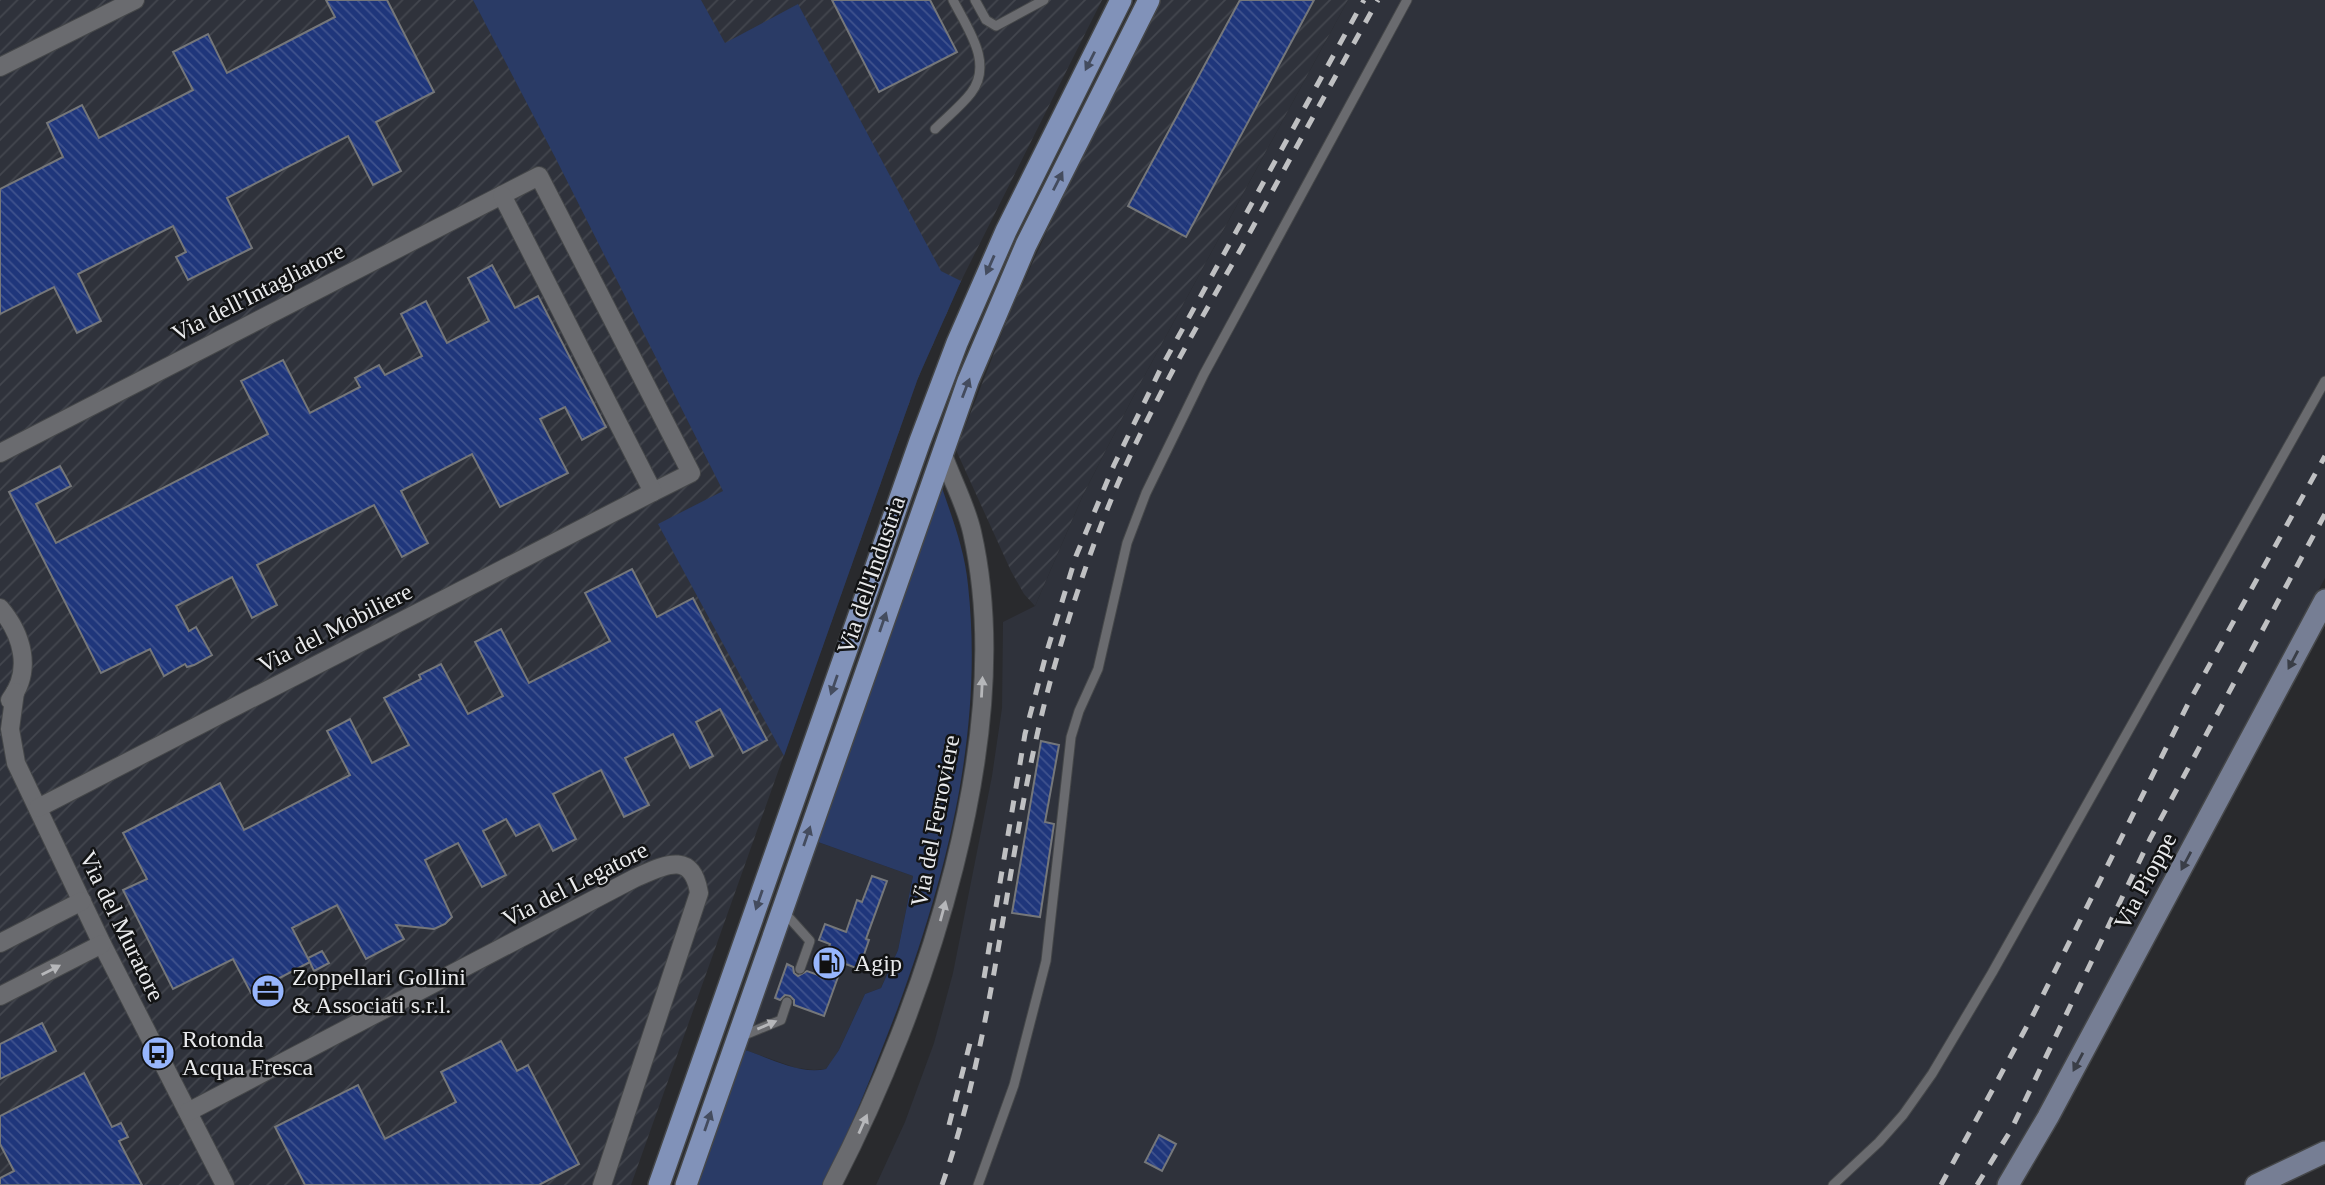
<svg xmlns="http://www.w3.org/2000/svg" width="2325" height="1185" font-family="Georgia,serif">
<defs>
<pattern id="industrial-furrows" width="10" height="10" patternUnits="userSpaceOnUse" patternTransform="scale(1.75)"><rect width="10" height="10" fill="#2f323b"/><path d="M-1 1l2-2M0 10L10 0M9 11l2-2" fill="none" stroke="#43464e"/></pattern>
<pattern id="building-back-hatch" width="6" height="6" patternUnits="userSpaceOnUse" patternTransform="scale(1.75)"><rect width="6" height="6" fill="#1f367b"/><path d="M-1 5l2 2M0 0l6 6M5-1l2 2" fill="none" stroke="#40538e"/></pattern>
</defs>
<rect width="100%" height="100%" fill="#292a2d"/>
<g fill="#2f323b">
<polygon points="1348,0 2325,0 2325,578 2019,1155 2001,1185 876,1185 905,1122 934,1043 953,973 992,776 1002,708 1003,622 1035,606 1083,495 1134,395"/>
<polygon points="818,842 913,876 898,950 881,988 865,994 839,1050 830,1064 826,1069 814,1070 796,1068 745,1050"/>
</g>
<g fill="url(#industrial-furrows)">
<polygon points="0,0 1102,0 961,281 918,378 631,1185 0,1185"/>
<polygon points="1161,0 1348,0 1134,395 1083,495 1035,606 1024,594 1011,571 956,450 1011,310 1073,174"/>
</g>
<g fill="#2a3b66">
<polygon points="473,0 701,0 725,43 798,4 941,271 961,281 918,378 784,756 658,524 723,491 555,157"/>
<path d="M942,488c11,32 23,64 26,97 16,146 -21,289 -71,425 -23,59 -45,119 -75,175h-124l47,-135c25,8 55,25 81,19l13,-19 26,-56 16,-6 17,-38 15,-74 -95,-34z"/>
</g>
<g fill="url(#building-back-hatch)" stroke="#75777a" stroke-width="2">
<polygon points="326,0 387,0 434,92 376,122 401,171 373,185 348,136 227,198 252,248 188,280 176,257 186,252 173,226 78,274 101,321 77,333 54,287 0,314 0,189 63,157 47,123 82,105 99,138 193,90 173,52 208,34 227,73 335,17"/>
<polygon points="832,0 930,0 957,52 879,92"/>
<polygon points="1240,0 1314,0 1186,237 1128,206"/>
<polygon points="492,265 515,308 538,296 606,427 582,440 565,407 540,419 568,473 500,507 472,454 401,491 428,543 402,557 374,505 257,565 277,605 252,618 232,577 176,606 189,631 196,627 212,655 194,665 187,667 185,664 164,676 150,649 101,673 9,492 60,466 71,486 36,504 56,543 268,434 241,381 283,360 310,413 360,387 355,378 379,365 385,375 422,356 401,314 426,301 447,343 489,321 468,278"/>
<polygon points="632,569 657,617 693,598 767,740 743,753 720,709 696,722 713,756 690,768 673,734 625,758 649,805 624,817 601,770 553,794 576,839 553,851 539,824 516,836 506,819 483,831 506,875 482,887 458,843 425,860 452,917 445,924 434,929 396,925 404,939 366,959 337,905 292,928 310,962 251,993 233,959 173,989 123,890 147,879 123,833 220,783 244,830 350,775 327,731 350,719 372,763 409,745 384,698 421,679 419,675 441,664 468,714 503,696 475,642 501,629 529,683 610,641 585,593"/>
<polygon points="1041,741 1059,745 1045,822 1054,824 1040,917 1012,913"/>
<polygon points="872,876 887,881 866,939 869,940 859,969 843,963 824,1016 794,1005 794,1000 790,996 785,995 780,1000 775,998 787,964 793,967 794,973 798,976 807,971 818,975 830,944 819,940 825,924 846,932 857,900 862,902"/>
<polygon points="322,951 329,963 314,971 308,958"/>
<polygon points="42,1023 56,1051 0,1079 0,1044"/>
<polygon points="501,1041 517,1071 528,1065 579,1164 539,1185 305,1185 275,1127 358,1085 385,1139 456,1102 441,1072"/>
<polygon points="84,1073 112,1127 121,1123 128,1137 119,1141 142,1185 0,1185 0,1178 14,1171 0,1144 0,1116"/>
<polygon points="1159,1135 1176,1144 1162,1171 1145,1162"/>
</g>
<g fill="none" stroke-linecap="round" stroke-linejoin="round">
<defs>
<g id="lane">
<polyline points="975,0 986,20 996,26 1044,0"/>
<path d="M935,129c12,-12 26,-23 36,-36 23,-30 -4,-65 -18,-93"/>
<polyline points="784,912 810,941 800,969"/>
<polyline points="742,1036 781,1020 787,1002"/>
<polyline points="978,1185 1014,1085 1046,961 1071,737 1079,711 1098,669 1127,543 1146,493 1204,374 1407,0"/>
<polyline points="1833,1185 1879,1142 1903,1115 1932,1074 1992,973 2325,381"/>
</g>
<g id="street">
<polyline points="0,67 135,0"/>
<polyline points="0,453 539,176 691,473 653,492"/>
<path d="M0,608c22,26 33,62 10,92"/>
<polyline points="15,692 10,729 16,763 102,944 225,1185"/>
<polyline points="38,808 653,492 502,195"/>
<polyline points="0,943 82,901"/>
<polyline points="0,996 102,944"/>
<path d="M188,1112l447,-234c28,-12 57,-29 64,15l-97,292"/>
<path d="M832,1185c93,-179 186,-451 140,-653 -6,-27 -21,-54 -30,-80"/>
</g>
<g id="secondary">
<polyline points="2008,1185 2048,1117 2325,600"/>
<polyline points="2256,1185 2325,1152"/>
</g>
<g id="primary">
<polyline points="659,1185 920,441 957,343 1006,231 1121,0"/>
<polyline points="686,1185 968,381 1026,245 1149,0"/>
</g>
</defs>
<use href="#lane" stroke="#454749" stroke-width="11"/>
<use href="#street" stroke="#454749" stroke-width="20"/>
<use href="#secondary" stroke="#454749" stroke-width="24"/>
<use href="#primary" stroke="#454749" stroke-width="24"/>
<use href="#lane" stroke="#6a6b6f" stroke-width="9"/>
<use href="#street" stroke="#6a6b6f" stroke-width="18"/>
<use href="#secondary" stroke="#767e94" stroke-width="21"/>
<use href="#primary" stroke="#8192b9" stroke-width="21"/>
<g stroke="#bfc0c2" stroke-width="5" stroke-dasharray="12 12" stroke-linecap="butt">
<polyline points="984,978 1025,734 1047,651 1076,556 1114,465 1161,368 1364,0"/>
<polyline points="949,1125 970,1043"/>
<path d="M942,1185c60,-172 64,-357 116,-531 19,-64 40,-126 67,-187 34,-76 76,-148 117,-220 45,-83 90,-165 136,-247"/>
<polyline points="1941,1185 2034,1013 2189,702 2325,456"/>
<polyline points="1977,1185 2011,1130 2150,839 2325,514"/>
</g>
</g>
<defs><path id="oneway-solid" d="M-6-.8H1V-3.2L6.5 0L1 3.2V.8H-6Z" transform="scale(1.75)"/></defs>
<g fill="#444c5e">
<use href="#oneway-solid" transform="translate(1090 61) rotate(117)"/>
<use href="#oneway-solid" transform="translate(1058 181) rotate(-63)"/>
<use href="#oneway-solid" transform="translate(990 265) rotate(114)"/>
<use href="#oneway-solid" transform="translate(966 388) rotate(-69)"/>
<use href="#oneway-solid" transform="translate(883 622) rotate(-71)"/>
<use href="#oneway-solid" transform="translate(834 685) rotate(109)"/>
<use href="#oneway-solid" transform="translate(807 836) rotate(-71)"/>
<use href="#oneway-solid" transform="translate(759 900) rotate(109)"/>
<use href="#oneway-solid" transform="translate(708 1121) rotate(-71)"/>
</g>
<g fill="#3a3e47">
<use href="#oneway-solid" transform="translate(2293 660) rotate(118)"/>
<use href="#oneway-solid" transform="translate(2186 861) rotate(118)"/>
<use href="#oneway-solid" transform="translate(2078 1062) rotate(118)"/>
</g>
<g fill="#b6b7ba">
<use href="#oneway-solid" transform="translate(982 687) rotate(-87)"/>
<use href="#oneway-solid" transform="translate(943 911) rotate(-75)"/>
<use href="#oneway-solid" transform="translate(51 970) rotate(-27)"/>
<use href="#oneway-solid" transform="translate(767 1025) rotate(-23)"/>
<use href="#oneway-solid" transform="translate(863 1124) rotate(-66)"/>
</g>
<defs>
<symbol id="fuel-disc" viewBox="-11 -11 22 22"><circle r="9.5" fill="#97b6fd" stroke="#121314"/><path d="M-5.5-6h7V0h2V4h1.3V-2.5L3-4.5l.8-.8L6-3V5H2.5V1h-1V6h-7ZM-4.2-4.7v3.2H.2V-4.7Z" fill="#111"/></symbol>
<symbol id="office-disc" viewBox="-11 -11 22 22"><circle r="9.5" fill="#97b6fd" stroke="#121314"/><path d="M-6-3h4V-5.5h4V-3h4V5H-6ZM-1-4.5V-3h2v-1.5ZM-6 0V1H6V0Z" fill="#111"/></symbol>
<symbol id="bus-disc" viewBox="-11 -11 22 22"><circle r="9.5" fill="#97b6fd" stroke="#121314"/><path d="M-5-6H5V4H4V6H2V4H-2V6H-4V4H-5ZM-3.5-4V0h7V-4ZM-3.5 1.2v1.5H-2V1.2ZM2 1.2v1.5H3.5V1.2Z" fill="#111"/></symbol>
</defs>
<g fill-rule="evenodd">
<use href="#fuel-disc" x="810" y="944" width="38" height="38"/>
<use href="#office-disc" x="249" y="972" width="38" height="38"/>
<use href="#bus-disc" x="139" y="1034" width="38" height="38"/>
</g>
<g text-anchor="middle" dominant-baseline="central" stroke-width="5" stroke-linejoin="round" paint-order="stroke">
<g font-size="24" fill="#e9eaec" stroke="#121314">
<text transform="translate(258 292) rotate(-27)">Via dell'Intagliatore</text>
<text transform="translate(871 575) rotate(-71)">Via dell'Industria</text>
<text transform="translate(335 628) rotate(-27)">Via del Mobiliere</text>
<text transform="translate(935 821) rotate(-79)">Via del Ferroviere</text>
<text transform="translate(2145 881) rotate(-62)">Via Pioppe</text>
<text transform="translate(575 884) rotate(-27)">Via del Legatore</text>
<text transform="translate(122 926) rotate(64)">Via del Muratore</text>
</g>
<g font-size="24" fill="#e9eaec" stroke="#121314" text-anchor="start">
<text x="854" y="963">Agip</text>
<text x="292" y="977">Zoppellari Gollini<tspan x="292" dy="28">&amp; Associati s.r.l.</tspan></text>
<text x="182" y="1039">Rotonda<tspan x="182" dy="28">Acqua Fresca</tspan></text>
</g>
</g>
</svg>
